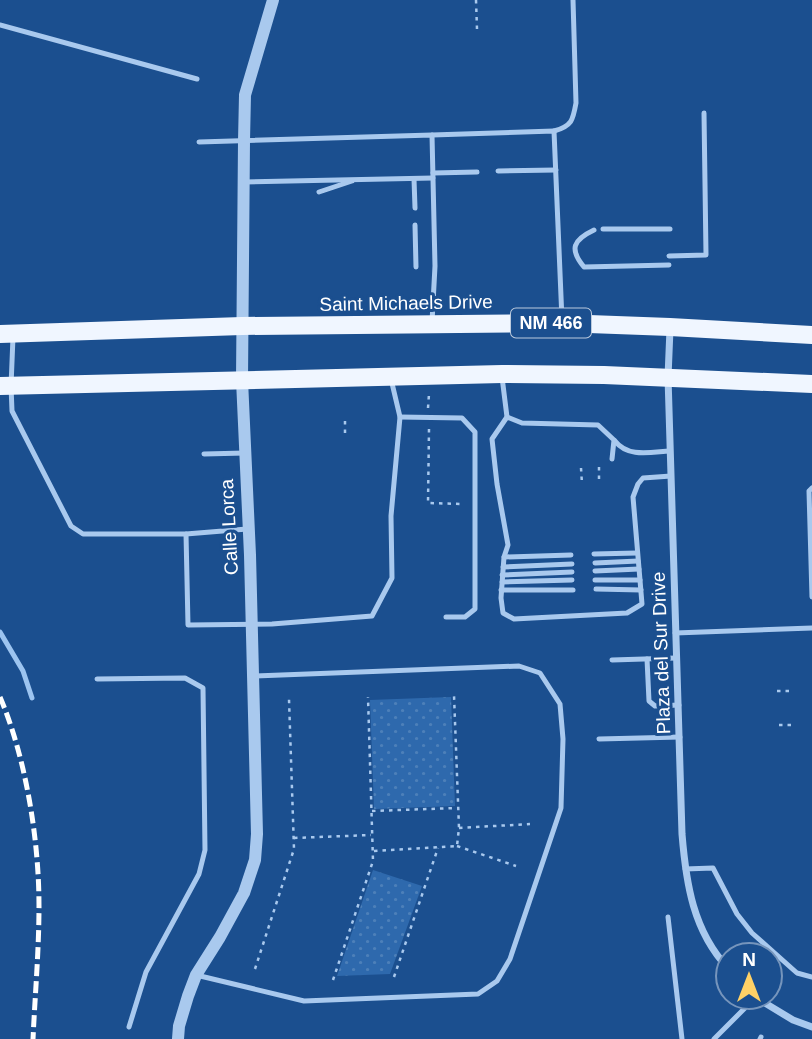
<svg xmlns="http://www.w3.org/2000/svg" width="812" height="1039" font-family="Helvetica,sans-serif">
<defs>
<pattern id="grass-dots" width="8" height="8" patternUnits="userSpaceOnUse" patternTransform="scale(1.75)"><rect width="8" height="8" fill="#2e69ad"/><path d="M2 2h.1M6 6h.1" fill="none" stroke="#4d80b9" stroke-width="1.8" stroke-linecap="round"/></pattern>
</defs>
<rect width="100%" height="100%" fill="#1b4f8f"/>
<g fill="url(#grass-dots)">
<polygon points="451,697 455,806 374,809 370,700"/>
<polygon points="373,870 422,886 390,974 337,976"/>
</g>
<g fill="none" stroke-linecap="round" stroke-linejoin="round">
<polyline stroke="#9cc4f0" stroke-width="5" points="0,632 23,671 32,698"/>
<g stroke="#a9c9ee" stroke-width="2.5" stroke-dasharray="3.5 5" stroke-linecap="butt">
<polyline points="476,0 477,29"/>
<polyline points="428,408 429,394"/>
<polyline points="345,421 345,435"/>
<polyline points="429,429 428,503 460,504"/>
<polyline points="599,467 599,484"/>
<polyline points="581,468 582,484"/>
<polyline points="777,691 792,691"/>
<polyline points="779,725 793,725"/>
<polyline points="372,811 456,808"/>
<polyline points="459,828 530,824"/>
<polyline points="294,838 371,835"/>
<polyline points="457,846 516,866"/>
<polyline points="374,851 457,846 459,828 454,695"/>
<polyline points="255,969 294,849 289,699"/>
<polyline points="394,977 438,848"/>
<polyline points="333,980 373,861 368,697"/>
</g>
<g stroke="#a9c9ee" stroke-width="5">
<polyline points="0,25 197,79"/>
<path d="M554,131c18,-5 19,-11 22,-28l-3,-103"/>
<polyline points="432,135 554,131 562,320"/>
<polyline points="199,142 432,135 435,266 432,322"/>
<polyline points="498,171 556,170"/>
<polyline points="433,173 477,172"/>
<polyline points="414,179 415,208"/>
<polyline points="244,182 433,178"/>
<polyline points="319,192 352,181"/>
<polyline points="415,225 416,267"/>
<polyline points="603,229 670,229"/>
<path d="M594,230c-21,10 -25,19 -10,37l85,-2"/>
<polyline points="669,256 706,255 704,113"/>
<polyline points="13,337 11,386 12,411 71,526 83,534 186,534 247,529"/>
<polyline points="502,377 507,417 492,439 497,484 508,545 504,557 501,598 503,613 514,619 627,613 642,604 633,497 638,484 643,478 671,476"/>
<polyline points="400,417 462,418 475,432 475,609 465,617 446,617"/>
<polyline points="507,417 522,423 598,425 614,440 612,459"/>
<path d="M615,441c13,17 36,11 55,10"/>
<polyline points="204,454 245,453"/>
<polyline points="812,488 809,491 812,597"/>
<polyline points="186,534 188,625 272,624 372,616 392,578 391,516 400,417 391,379"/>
<polyline points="594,554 637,553"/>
<polyline points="504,557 571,555"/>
<polyline points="595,563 638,561"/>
<polyline points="503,567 572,564"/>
<polyline points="595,571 639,569"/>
<polyline points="502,575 572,572"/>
<polyline points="595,580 640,580"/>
<polyline points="502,582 572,580"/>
<polyline points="596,589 641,590"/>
<polyline points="501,590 573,590"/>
<polyline points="675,633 812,628"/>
<polyline points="647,659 649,701 655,706 679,705"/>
<polyline points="612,660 676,658"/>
<polyline points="97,679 185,678 203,688 205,850 199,874 146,972 129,1027"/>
<polyline points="599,739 680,737"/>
<polyline points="685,869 713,868 737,914 752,933 797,973 812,977"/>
<polyline points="668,917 682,1039"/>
<polyline points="196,975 304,1001 478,994 497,981 510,959 561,808 563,739 560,704 540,673 519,666 255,676"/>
<polyline points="714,1039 755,998"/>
<polyline points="760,1039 761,1037"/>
</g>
<g stroke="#a9c9ee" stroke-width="7">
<path d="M670,329l-2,48 14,457c4,49 11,97 46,134"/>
<polyline points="755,997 793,1020 812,1027"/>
</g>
<polyline stroke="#a9c9ee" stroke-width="12" points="178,1039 179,1026 188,996 196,975 220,937 244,893 255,860 257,834 250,555 242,380 244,141 245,95 273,0"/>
<g stroke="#f0f6ff" stroke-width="18">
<polyline points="0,334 242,326 562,323 670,327 812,335"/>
<polyline points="0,386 502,374 604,375 812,384"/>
</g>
<path stroke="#fff" stroke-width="5" stroke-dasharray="12 5" stroke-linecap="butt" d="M0,697c26,61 39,143 39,209 0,44 -4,89 -6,133"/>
</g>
<g text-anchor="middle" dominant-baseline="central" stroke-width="6" stroke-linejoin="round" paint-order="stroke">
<rect fill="#1b4f8f" stroke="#bbcadd" stroke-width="2" x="511" y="308.5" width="80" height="29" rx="5"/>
<g font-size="18" font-weight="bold" fill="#fff">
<text x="551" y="323">NM 466</text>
</g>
<g font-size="19" fill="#fff" stroke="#1b4f8f">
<text transform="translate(406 303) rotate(-1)">Saint Michaels Drive</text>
<text transform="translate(229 527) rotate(-93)">Calle Lorca</text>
<text transform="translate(661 653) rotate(-92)">Plaza del Sur Drive</text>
</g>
</g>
<g transform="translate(749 976)"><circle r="33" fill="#1b4f8f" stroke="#7695bc" stroke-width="2"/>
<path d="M0-5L12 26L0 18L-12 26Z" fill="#ffd166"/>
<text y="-10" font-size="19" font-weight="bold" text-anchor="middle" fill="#ffffff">N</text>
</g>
</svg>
